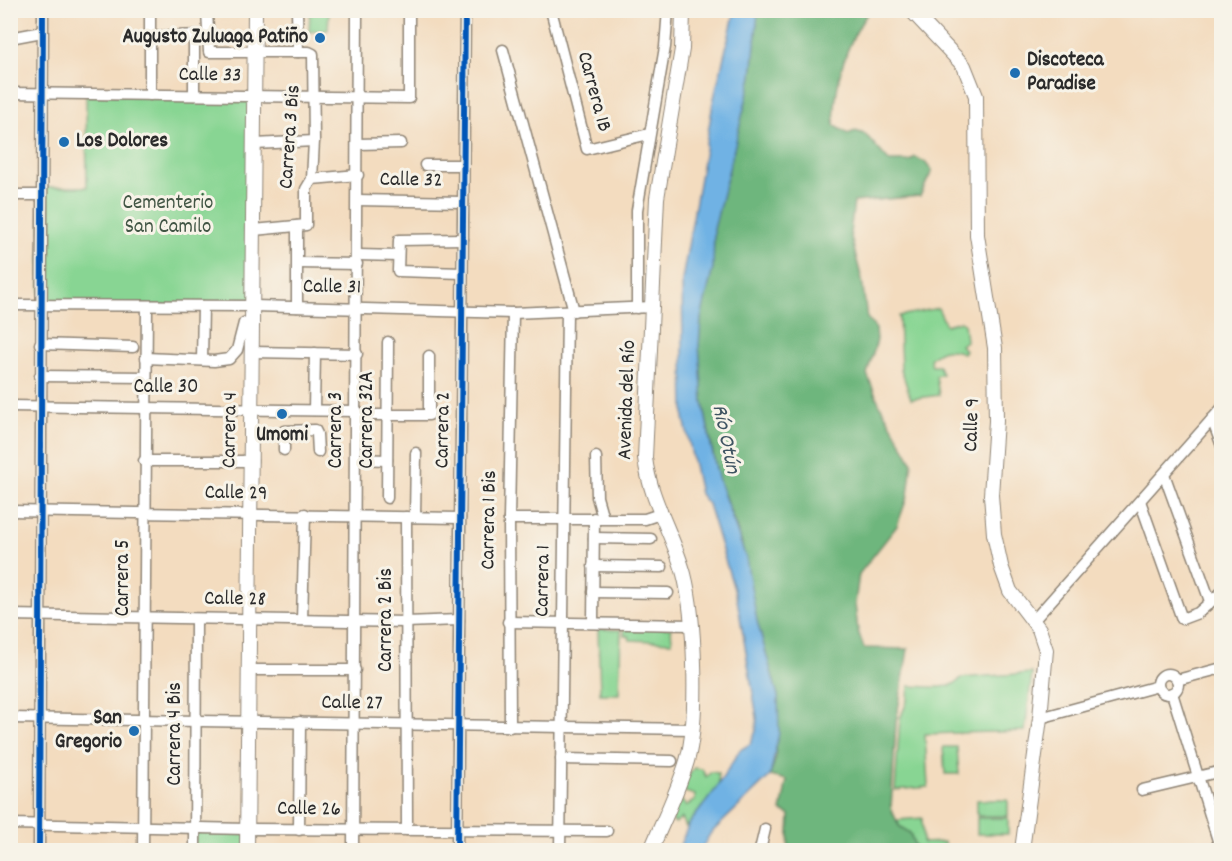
<svg xmlns="http://www.w3.org/2000/svg" width="1232" height="861" font-family="Dekko,sans-serif">
<rect width="100%" height="100%" fill="#f7f3e8"/>
<filter id="ink" filterUnits="userSpaceOnUse"><feTurbulence type="fractalNoise" baseFrequency=".0167" numOctaves="2"/><feDisplacementMap in="SourceGraphic" scale="12" xChannelSelector="R" yChannelSelector="G"/><feConvolveMatrix kernelMatrix="1 2 1 2 8 2 1 2 1" color-interpolation-filters="sRGB"/></filter>
<filter id="wash" filterUnits="userSpaceOnUse"><feTurbulence type="fractalNoise" baseFrequency=".008" numOctaves="4" result="noise"/><feDisplacementMap in="SourceGraphic" scale="24" xChannelSelector="R" yChannelSelector="G"/><feGaussianBlur stdDeviation="1.35" result="paint"/><feColorMatrix in="noise" values="0 0 0 0 0 0 0 0 0 0 0 0 0 0 0 0 0 1.4 0 .05"/><feComposite in="paint" operator="in"/></filter>
<g filter="url(#wash)">
<rect width="100%" height="100%" fill="#f3dcbf"/>
<g fill="#88d593" stroke="#5a805f" stroke-width="1.5">
<polygon points="310,11 329,11 328,30 309,32"/>
<polygon points="86,94 255,97 254,306 40,305 41,187 87,187"/>
<path d="M938,308l8,17 14,-4 4,2 2,18 -5,4 4,5 -2,3c-15,-5 -22,-5 -33,6l2,7h7l3,8 -6,2 3,19 -28,4 -10,-30 -2,-53z"/>
<polygon points="625,627 671,628 672,642 630,640 629,636 624,636"/>
<polygon points="598,629 621,630 619,694 600,694"/>
<path d="M1032,673l-7,58 -100,3 3,53 -33,3 5,-71 8,-20 1,-13c15,0 42,6 52,-8z"/>
<polygon points="943,747 957,747 959,774 945,774"/>
<polygon points="694,768 702,769 706,777 711,772 718,773 719,786 686,827 682,818 676,823 673,822 671,812 680,799 686,806 695,800 695,795 685,792 682,785"/>
<rect x="977" y="800" width="31" height="16"/>
<polygon points="922,818 923,843 944,842 945,850 916,850 910,833 899,826 898,820"/>
<rect x="977" y="818" width="31" height="16"/>
<polygon points="195,828 247,829 247,850 195,850"/>
</g>
<path fill="#6eb67d" stroke="#4c7054" stroke-width="1.5" d="M758,11h111c-25,35 -34,71 -35,114l14,9 7,-3 10,3 24,27h21l5,-4 10,5 7,9 -12,25 -66,6 -4,31 12,47 5,38 9,11 1,11 -10,34 12,29 33,59 -4,33 -11,31 -38,48 -4,30 3,27 6,17 44,1 -12,73 -5,86 8,18 11,7 6,17h-128l2,-35 -9,-4 6,-31 -17,-4 6,-19 2,-61 -21,-75 -16,-81 -23,-62 -15,-76 -4,-57 2,-27 12,-50 1,-39 38,-153z"/>
<polygon fill="#6fb2e4" stroke="#4d6e88" stroke-width="1.5" points="735,11 758,11 752,76 714,229 713,268 701,318 699,345 703,402 711,446 718,478 746,558 757,621 778,696 779,733 770,776 710,834 701,850 678,850 689,824 715,790 740,750 750,744 756,731 757,717 737,599 708,504 700,494 684,418 682,280 714,98"/>
</g>
<g filter="url(#ink)">
<g fill="none" stroke-linecap="round" stroke-linejoin="round">
<defs>
<g id="minor">
<polyline points="150,10 150,95"/>
<polyline points="207,10 209,52 309,52 313,54 314,141 312,179 306,189 306,225 254,230"/>
<polyline points="297,10 298,52"/>
<polyline points="551,10 587,149 649,134"/>
<polyline points="194,35 194,95"/>
<polyline points="150,37 200,35"/>
<polyline points="10,38 42,32"/>
<polyline points="503,50 574,311"/>
<polyline points="10,93 409,98 409,10"/>
<polyline points="255,144 314,141"/>
<polyline points="358,144 401,143"/>
<polyline points="425,165 463,165"/>
<polyline points="312,179 358,175"/>
<polyline points="10,195 41,195"/>
<polyline points="357,200 463,202"/>
<polyline points="358,255 398,256"/>
<polyline points="298,263 357,264"/>
<polyline points="462,273 398,271 399,240 463,239"/>
<polyline points="10,305 254,306 513,313 652,307"/>
<polyline points="297,307 297,226"/>
<polyline points="637,308 637,210 665,47 668,10"/>
<polyline points="40,344 133,347"/>
<polyline points="253,352 357,354"/>
<polyline points="146,358 214,361 229,359 237,350 244,323 253,320"/>
<polyline points="202,360 203,306"/>
<polyline points="40,376 146,377"/>
<polyline points="10,406 357,411"/>
<polyline points="314,410 315,353"/>
<polyline points="357,415 429,415 429,356"/>
<polyline points="1212,419 1222,446"/>
<polyline points="284,450 284,431 315,430 317,434 318,452"/>
<polyline points="596,457 597,497 603,518"/>
<polyline points="356,459 387,460"/>
<polyline points="144,461 252,461"/>
<polyline points="1164,474 1210,601"/>
<polyline points="387,498 388,342"/>
<polyline points="1140,501 1182,619 1198,613 1222,592"/>
<polyline points="10,511 460,518"/>
<polyline points="406,517 407,830"/>
<polyline points="415,517 416,453"/>
<polyline points="509,519 645,519 660,514"/>
<polyline points="594,538 651,539"/>
<polyline points="593,566 662,567"/>
<polyline points="593,592 668,593"/>
<polyline points="10,615 406,622 459,620"/>
<polyline points="302,620 305,514"/>
<polyline points="1033,621 1222,408"/>
<polyline points="508,622 692,625"/>
<polyline points="593,622 594,518"/>
<polyline points="249,670 355,670"/>
<circle cx="1168" cy="684" r="10"/>
<polyline points="1177,680 1222,668"/>
<polyline points="1172,693 1221,850"/>
<polyline points="10,718 693,729"/>
<polyline points="1040,718 1158,686"/>
<polyline points="510,727 509,519 513,313"/>
<polyline points="561,759 672,761"/>
<polyline points="1142,790 1222,771"/>
<polyline points="10,824 247,829 607,831"/>
<polyline points="299,830 300,722"/>
<polyline points="39,850 43,10"/>
<polyline points="143,850 147,306"/>
<polyline points="195,850 196,619"/>
<polyline points="353,850 357,10"/>
<polyline points="457,850 465,10"/>
<polyline points="560,850 567,311"/>
<polyline points="760,850 765,829"/>
</g>
<g id="major">
<polyline points="911,10 964,66 976,96 977,235 995,348 996,421 991,495 994,534 1001,566 1010,591 1039,629 1046,650 1040,718 1022,850"/>
<polyline points="247,850 255,10"/>
<path d="M651,850c12,-29 27,-59 36,-89 12,-41 8,-145 -3,-187 -11,-40 -34,-74 -39,-116l12,-260 25,-149 1,-39"/>
</g>
</defs>
<use href="#minor" stroke="#8f8475" stroke-width="13"/>
<use href="#major" stroke="#8f8475" stroke-width="16"/>
<use href="#minor" stroke="#fff" stroke-width="10"/>
<use href="#major" stroke="#fff" stroke-width="14"/>
<defs>
<g id="cycleway">
<polyline points="39,850 43,10"/>
<polyline points="457,850 465,10"/>
</g>
</defs>
<use href="#cycleway" stroke="#f7f3e8" stroke-width="10"/>
<use href="#cycleway" stroke="#0057b8" stroke-width="6"/>
</g>
</g>
<g fill="#1f6fb2" stroke="#f7f3e8" stroke-width="2">
<circle cx="320" cy="38" r="6"/>
<circle cx="1015" cy="73" r="6"/>
<circle cx="64" cy="142" r="6"/>
<circle cx="282" cy="414" r="6"/>
<circle cx="134" cy="731" r="6"/>
</g>
<g text-anchor="middle" dominant-baseline="central" stroke-width="6" stroke-linejoin="round" paint-order="stroke">
<g font-size="21" font-weight="bold" fill="#2b2b2b" stroke="#f7f3e8" text-anchor="end">
<text x="308" y="38">Augusto Zuluaga Patiño</text>
<text x="1027" y="61" text-anchor="start">Discoteca<tspan x="1027" dy="24">Paradise</tspan></text>
<text x="76" y="142" text-anchor="start">Los Dolores</text>
<text x="282" y="436" text-anchor="middle">Umomi</text>
<text x="122" y="719">San<tspan x="122" dy="24">Gregorio</tspan></text>
</g>
<g font-size="21" fill="#2b2b2b" stroke="#f7f3e8">
<text transform="translate(210 76) rotate(1)">Calle 33</text>
<text transform="translate(593 92) rotate(75)">Carrera 1B</text>
<text transform="translate(291 137) rotate(-86)">Carrera 3 Bis</text>
<text transform="translate(411 181) rotate(1)">Calle 32</text>
<text transform="translate(332 288) rotate(1)">Calle 31</text>
<text x="166" y="388">Calle 30</text>
<text transform="translate(628 400) rotate(-88)">Avenida del Río</text>
<text transform="translate(368 420) rotate(-90)">Carrera 32A</text>
<text transform="translate(973 425) rotate(-88)">Calle 9</text>
<text transform="translate(231 430) rotate(-89)">Carrera 4</text>
<text transform="translate(337 430) rotate(-90)">Carrera 3</text>
<text transform="translate(444 430) rotate(-89)">Carrera 2</text>
<text transform="translate(236 494) rotate(1)">Calle 29</text>
<text transform="translate(490 520) rotate(-89)">Carrera 1 Bis</text>
<text transform="translate(124 578) rotate(-90)">Carrera 5</text>
<text transform="translate(544 581) rotate(-89)">Carrera 1</text>
<text transform="translate(235 600) rotate(1)">Calle 28</text>
<text transform="translate(387 620) rotate(-90)">Carrera 2 Bis</text>
<text transform="translate(352 704) rotate(1)">Calle 27</text>
<text transform="translate(176 734) rotate(-90)">Carrera 4 Bis</text>
<text transform="translate(309 810) rotate(1)">Calle 26</text>
</g>
<g font-size="21" fill="#425645" stroke="#f7f3e8">
<text x="168" y="204">Cementerio<tspan x="168" dy="24">San Camilo</tspan></text>
</g>
<g font-size="22" font-style="italic" fill="#3f5462" stroke="#f7f3e8">
<text transform="translate(725 439) rotate(78)">Río Otún</text>
</g>
</g>
<rect width="1232" height="861" fill="none" stroke="#f7f3e8" stroke-width="36"/>
</svg>
